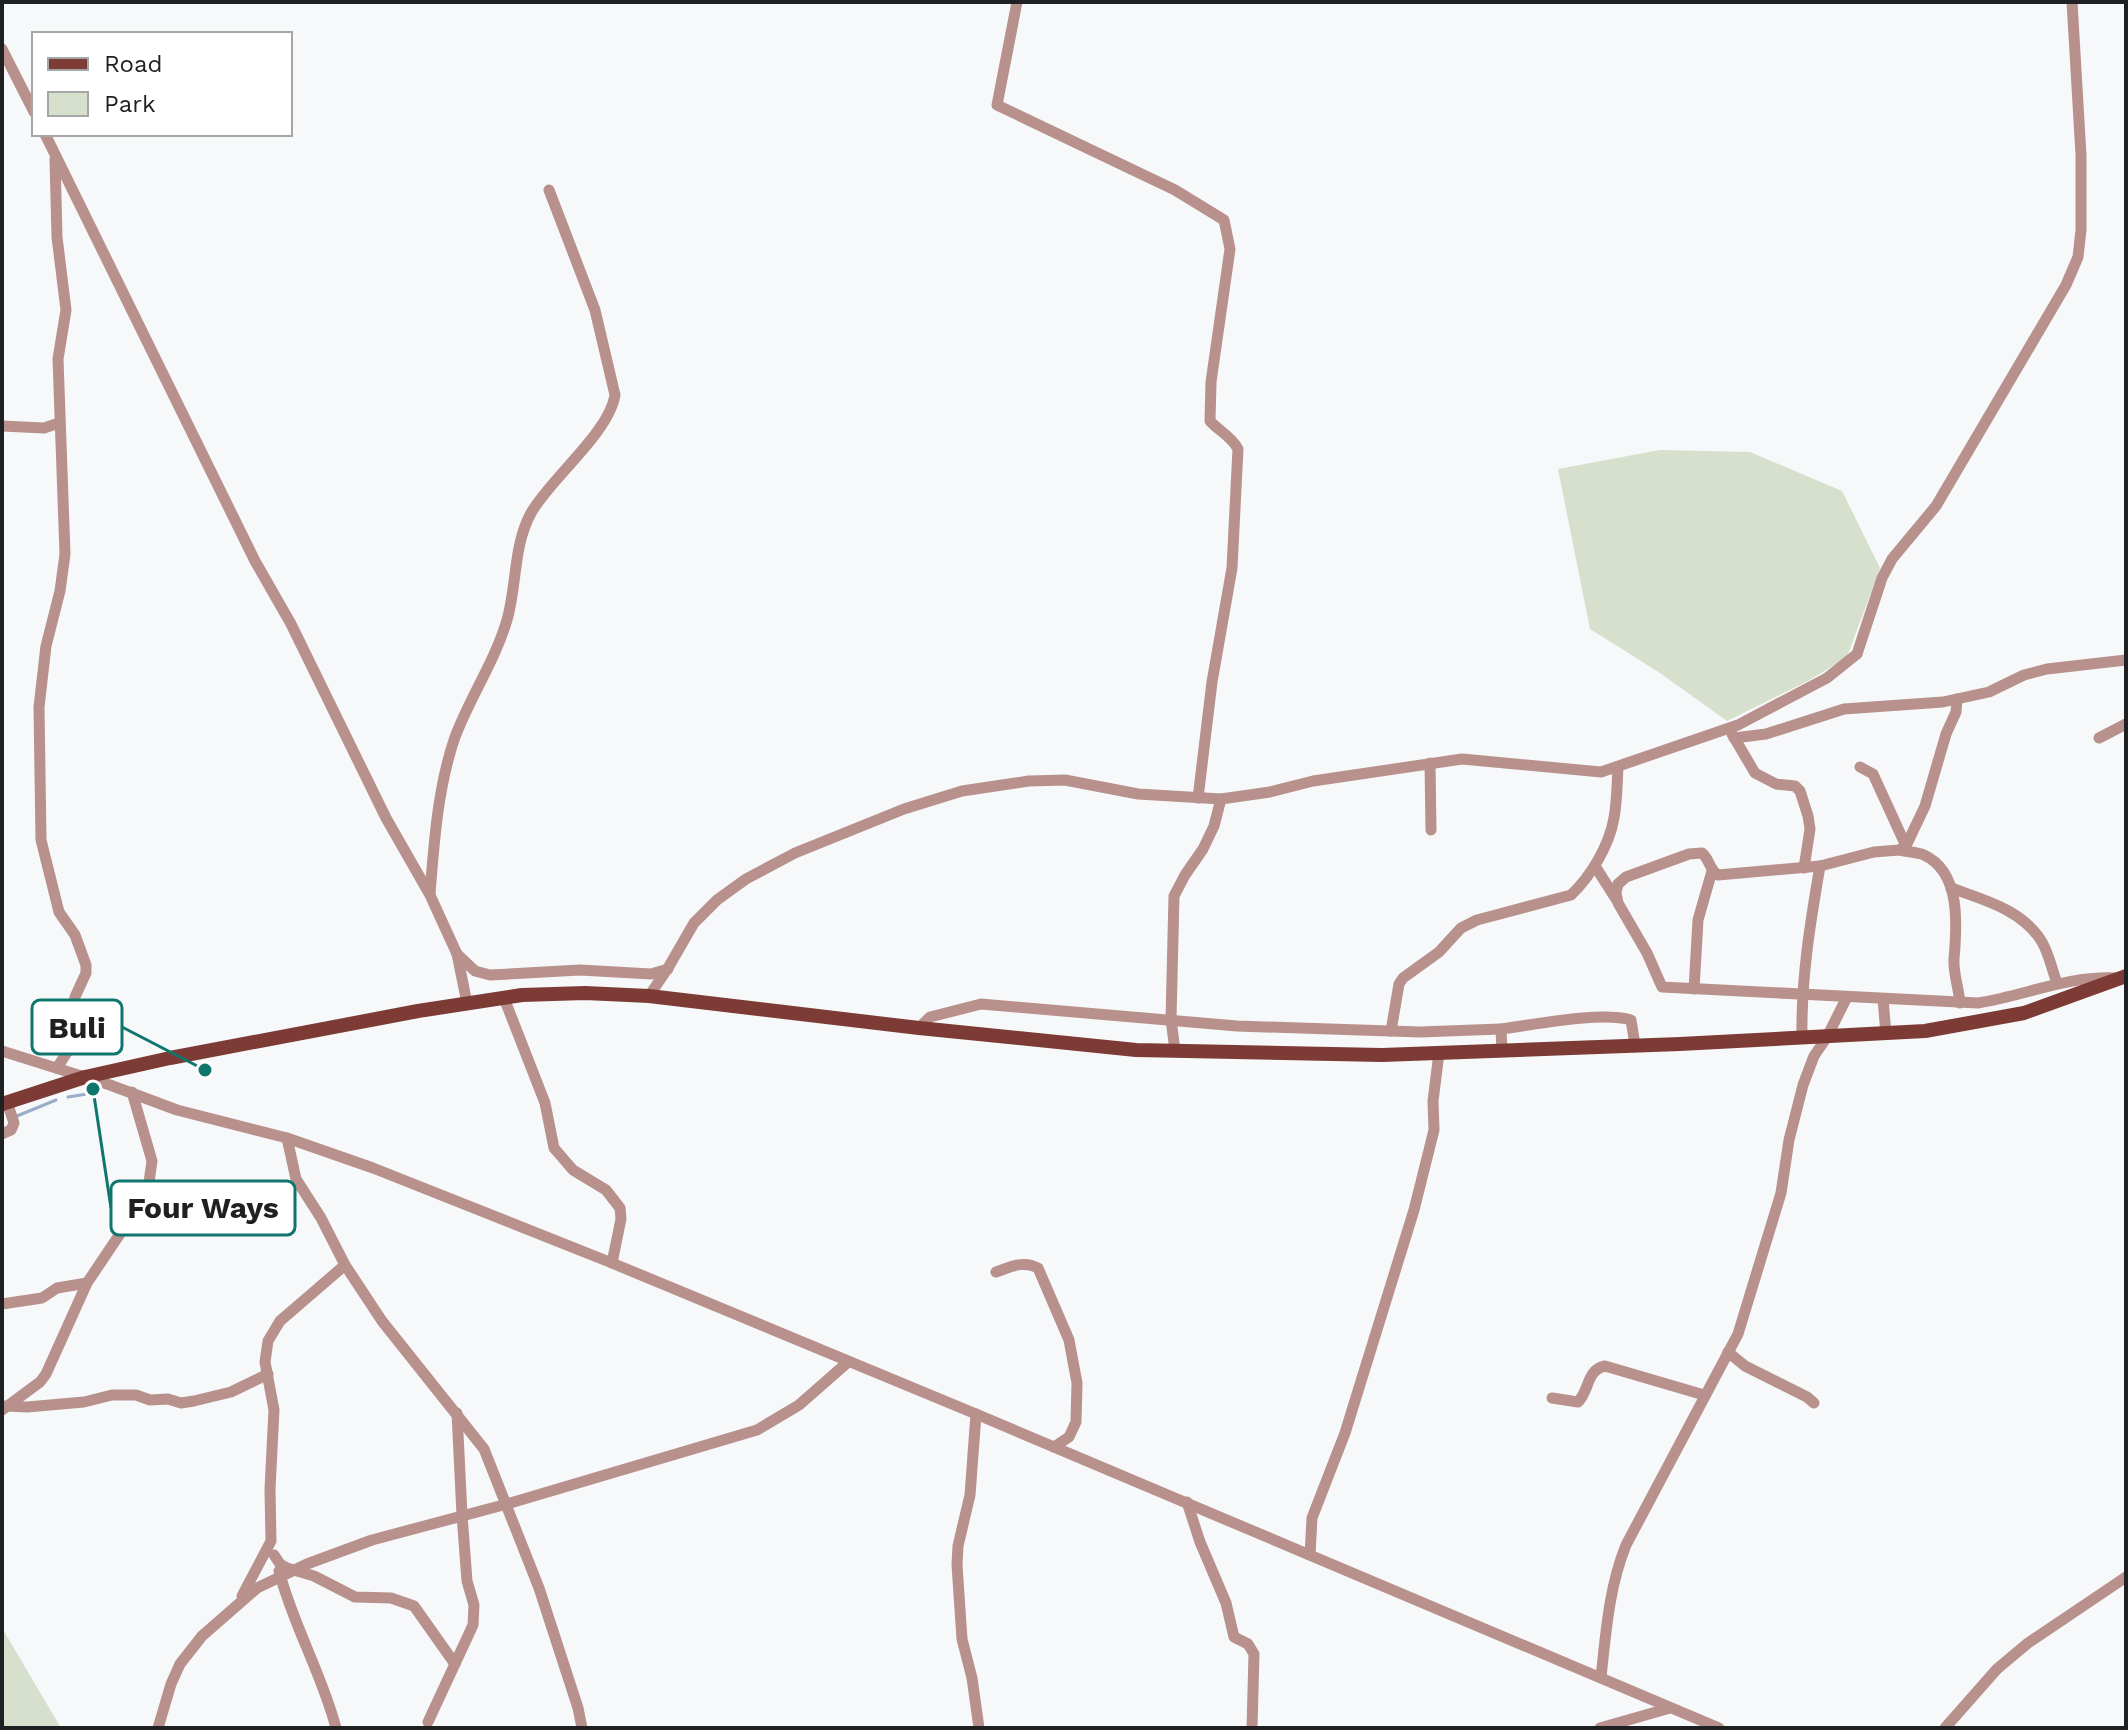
<svg xmlns="http://www.w3.org/2000/svg" width="2128" height="1730" font-family="'Work Sans',sans-serif">
<rect width="100%" height="100%" fill="#f7f8fa"/>
<g fill="#d6e0cc">
<polygon points="1660,450 1750,452 1842,491 1880,568 1847,657 1808,681 1727,721 1660,673 1590,629 1558,469"/>
<polygon points="2,1628 61,1728 2,1728"/>
</g>
<g fill="none" stroke-linecap="round" stroke-linejoin="round">
<g stroke="#99acc8" stroke-width="3">
<polyline points="68,1097 100,1092"/>
<polyline points="17,1116 56,1100"/>
</g>
<g stroke="#b8918c" stroke-width="11">
<path d="M1017,2l-20,103 178,85 49,30 6,29 -19,133 -1,39c9,10 22,16 28,28l-6,119 -20,114 -14,116"/>
<polyline points="2,49 34,112"/>
<polyline points="45,134 255,561 291,624 386,818 430,895 457,954 467,1003"/>
<polyline points="55,159 57,237 66,310 58,359 65,554 60,591 46,646 39,707 41,840 59,912 75,935 86,965 86,973 75,997 71,1046 57,1068"/>
<polyline points="2,426 44,428 59,423"/>
<path d="M1957,699l-1,13 -10,22 -21,72 -19,40 -7,4 -25,2 -54,14 -102,9c-9,-6 -8,-15 -16,-22l-13,1 -63,23 -8,7 -2,9 2,10 29,50 15,34 316,16c49,-8 88,-27 138,-25"/>
<polyline points="1732,734 1755,773 1776,784 1795,786 1800,791 1808,816 1810,829 1804,868"/>
<polyline points="1734,738 1766,734 1844,709 1943,702 1989,692 2024,675 2047,669 2126,660"/>
<polyline points="2099,738 2126,724"/>
<polyline points="1430,763 1431,830"/>
<polyline points="1860,767 1873,774 1906,846"/>
<path d="M1899,850c8,2 18,2 25,5 37,17 33,70 30,104 -1,14 5,30 6,44"/>
<polyline points="1595,866 1616,899"/>
<path d="M1951,888c33,12 72,22 91,54 7,12 10,28 15,41"/>
<path d="M430,894c4,-52 8,-108 25,-157 15,-40 40,-76 52,-117 10,-34 6,-74 24,-107 20,-35 78,-80 84,-118l-20,-85 -46,-120"/>
<polyline points="457,954 475,971 490,975 580,970 651,974 668,969"/>
<polyline points="1694,989 1698,920 1712,871"/>
<polyline points="649,996 668,968 694,923 717,900 746,879 795,853 904,809 962,791 1029,781 1065,780 1138,794 1221,799 1270,792 1313,781 1462,759 1601,772 1738,725 1827,678 1857,654 1882,578 1892,559 1936,506 2066,285 2078,257 2081,230 2081,155 2072,2"/>
<polyline points="504,998 545,1103 554,1148 573,1170 606,1190 620,1208 621,1219 612,1263"/>
<polyline points="1883,999 1886,1034"/>
<polyline points="919,1028 930,1017 981,1004 1237,1026 1420,1032 1501,1029"/>
<path d="M1391,1031l8,-47 4,-6 36,-26 22,-24 16,-8 94,-25c20,-19 38,-49 43,-77 3,-16 3,-34 4,-51"/>
<path d="M1802,1038c-1,-59 8,-114 18,-172"/>
<polyline points="2,1051 110,1085 177,1110 287,1138 373,1168 612,1263 976,1414 1719,1728"/>
<polyline points="1175,1051 1171,1019 1174,896 1185,875 1203,849 1214,826 1221,799"/>
<path d="M1502,1051l-1,-22c33,-4 99,-18 130,-9l4,25"/>
<polyline points="2,1134 11,1130 14,1123 7,1102"/>
<polyline points="287,1138 296,1179 321,1218 345,1265 382,1321 484,1449 539,1588 578,1708 582,1728"/>
<path d="M996,1272c15,-5 27,-12 42,-4l31,72 8,43 -1,39 -7,15 -15,10"/>
<polyline points="2,1304 42,1298 57,1288 87,1283"/>
<polyline points="1728,1352 1745,1366 1807,1397 1814,1403"/>
<path d="M1552,1398l26,4c12,-12 8,-32 27,-36l99,29"/>
<polyline points="6,1406 27,1407 84,1402 112,1395 136,1395 150,1400 168,1399 181,1403 194,1401 231,1392 268,1374"/>
<polyline points="2,1410 40,1382 46,1374 87,1283 134,1213 149,1182 152,1161 132,1092"/>
<polyline points="976,1414 970,1495 958,1546 957,1565 962,1639 972,1678 979,1728"/>
<polyline points="1187,1502 1200,1542 1226,1603 1234,1637 1248,1644 1254,1654 1252,1728"/>
<polyline points="274,1555 280,1564 287,1568 314,1576 355,1597 391,1598 414,1606 455,1664"/>
<polyline points="1310,1555 1312,1518 1345,1433 1414,1210 1434,1130 1433,1101 1439,1053"/>
<path d="M279,1571c14,54 43,103 57,157"/>
<polyline points="242,1596 271,1541 270,1489 274,1410 265,1362 268,1341 280,1321 345,1265"/>
<path d="M1601,1677c5,-45 8,-90 25,-132l112,-211 43,-141 8,-53 14,-55 11,-29 13,-19 20,-40"/>
<polyline points="428,1722 473,1625 474,1605 467,1581 462,1515 457,1413"/>
<polyline points="158,1728 171,1684 180,1664 202,1636 257,1588 307,1564 372,1540 507,1504 757,1430 799,1405 848,1362"/>
<polyline points="1600,1728 1670,1708"/>
<polyline points="1945,1728 1997,1669 2028,1643 2126,1577"/>
</g>
<polyline stroke="#7c3b35" stroke-width="14" points="2,1104 85,1077 170,1058 418,1011 522,995 585,993 649,996 919,1028 1136,1050 1382,1055 1680,1044 1925,1031 2024,1013 2126,976"/>
</g>
<path fill="none" stroke="#0f766e" stroke-width="3" d="M205 1070L122 1027M93 1089L111 1208"/>
<g fill="#0f766e" stroke="#fff" stroke-width="3">
<circle cx="205" cy="1070" r="8"/>
<circle cx="93" cy="1089" r="8"/>
</g>
<g fill="#fff" stroke="#0f766e" stroke-width="3">
<rect x="32" y="1000" width="90" height="54" rx="8"/>
<rect x="111" y="1181" width="184" height="54" rx="8"/>
</g>
<g font-size="30" text-anchor="middle" font-weight="bold" fill="#1f2021">
<text x="77" y="1038">Buli</text>
<text x="203" y="1218">Four Ways</text>
</g>
<rect width="2128" height="1730" fill="none" stroke="#1f2021" stroke-width="8"/>
<rect x="32" y="32" width="260" height="104" fill="#ffffff" stroke="#a5a6a6" stroke-width="2"/>
<rect x="48" y="58" width="40" height="12" fill="#7c3b35" stroke="#a5a6a6" stroke-width="2"/>
<text x="104" y="72" font-size="24" fill="#1f2021">Road</text>
<rect x="48" y="92" width="40" height="24" fill="#d6e0cc" stroke="#a5a6a6" stroke-width="2"/>
<text x="104" y="112" font-size="24" fill="#1f2021">Park</text>
</svg>
